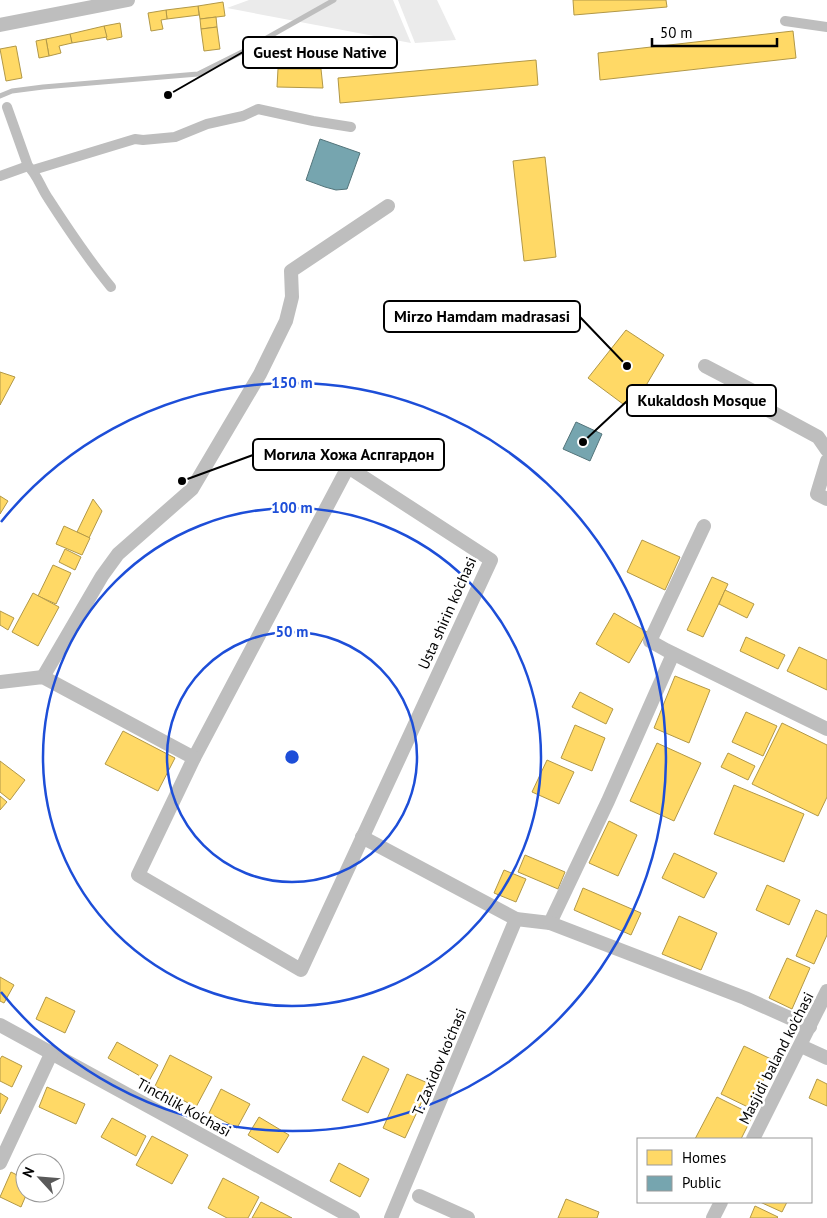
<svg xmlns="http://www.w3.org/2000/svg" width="827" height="1218" font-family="'PT Sans',sans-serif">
<rect width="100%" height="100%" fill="#fff"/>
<g fill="#ebebeb">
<polygon points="249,0 393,0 411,43 227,8"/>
<polygon points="398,0 437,0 456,40 415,43"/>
</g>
<g fill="#ffd966" stroke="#b29847">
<polygon points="573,0 666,0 667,7 574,15"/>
<polygon points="223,2 225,16 200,19 198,6"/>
<polygon points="198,6 199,15 167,19 166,10"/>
<polygon points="166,10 167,19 161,20 163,29 151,31 148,13"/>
<polygon points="216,17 217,27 201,29 200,19"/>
<polygon points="120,23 122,37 107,40 104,26"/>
<polygon points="104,26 107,37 72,43 70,34"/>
<polygon points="217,27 220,49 204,51 201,29"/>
<polygon points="793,31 796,58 600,80 598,53"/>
<polygon points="70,34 72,43 59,46 61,53 49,56 46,39"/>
<polygon points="46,39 49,56 39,58 36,41"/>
<polygon points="16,46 22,78 6,81 0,49"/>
<polygon points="536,60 538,85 340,103 338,78"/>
<polygon points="278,69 321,69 323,88 277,87"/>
<polygon points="545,157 556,257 524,261 513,161"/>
<polygon points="626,330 664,355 638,399 623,404 588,378"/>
<polygon points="0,372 15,377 0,405"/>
<polygon points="0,496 8,501 0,514"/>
<polygon points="93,499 102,511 89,538 77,532"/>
<polygon points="64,526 90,538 82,555 56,544"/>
<polygon points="642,540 680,557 665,590 627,572"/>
<polygon points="65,549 81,557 75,570 59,562"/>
<polygon points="53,565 71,573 56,604 38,596"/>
<polygon points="712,577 728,584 703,637 687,630"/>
<polygon points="725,590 754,604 747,618 719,604"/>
<polygon points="33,593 59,607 38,646 12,632"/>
<polygon points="0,611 14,618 8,630 0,625"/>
<polygon points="614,613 647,632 629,663 596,644"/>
<polygon points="746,637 785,655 778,669 740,651"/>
<polygon points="799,647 827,660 827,690 787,671"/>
<polygon points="675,676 710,690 689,743 654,728"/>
<polygon points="580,692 613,709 606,724 572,707"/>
<polygon points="746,712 777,726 763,756 732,742"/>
<polygon points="782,723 827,745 827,797 818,816 752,784"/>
<polygon points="575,725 605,738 592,771 561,758"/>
<polygon points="123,731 175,758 158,791 105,764"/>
<polygon points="657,743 701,763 674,821 630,801"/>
<polygon points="728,753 755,766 748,780 721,767"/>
<polygon points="547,760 574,772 559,804 532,792"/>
<polygon points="0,761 25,780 10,800 0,792"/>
<polygon points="734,785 804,814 784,862 714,834"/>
<polygon points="0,796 7,802 0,810"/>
<polygon points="609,821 637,835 618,876 589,863"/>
<polygon points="674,853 717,873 704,898 662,878"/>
<polygon points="525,855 565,872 558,889 518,872"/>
<polygon points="504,870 526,879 516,902 494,893"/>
<polygon points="767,885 800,900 789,925 756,910"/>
<polygon points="583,888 641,913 631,935 574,910"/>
<polygon points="816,910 827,915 827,935 814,964 796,956"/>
<polygon points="679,916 717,933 701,970 662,954"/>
<polygon points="787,958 810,968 792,1009 769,998"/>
<polygon points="0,977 14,985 4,1003 0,1001"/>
<polygon points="46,997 75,1011 65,1033 36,1019"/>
<polygon points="117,1042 158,1065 149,1081 108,1058"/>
<polygon points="744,1046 773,1060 750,1108 721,1094"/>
<polygon points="170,1055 212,1077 196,1107 155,1086"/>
<polygon points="2,1056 22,1066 12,1087 0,1081 0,1059"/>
<polygon points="363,1056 389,1069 368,1113 342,1100"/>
<polygon points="407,1074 430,1084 405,1138 383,1128"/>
<polygon points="817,1079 827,1084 827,1106 809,1098"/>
<polygon points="47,1087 85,1104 76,1124 39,1107"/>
<polygon points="221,1089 250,1104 237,1128 209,1113"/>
<polygon points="0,1093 8,1098 0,1114"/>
<polygon points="717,1097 753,1115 741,1139 695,1139"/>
<polygon points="259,1117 289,1135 278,1153 248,1135"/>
<polygon points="112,1118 146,1136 136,1156 101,1137"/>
<polygon points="152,1136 188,1155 172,1184 136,1165"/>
<polygon points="339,1163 369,1179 360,1197 330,1181"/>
<polygon points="11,1172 25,1179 25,1193 27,1193 21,1207 0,1197"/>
<polygon points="223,1178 259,1197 248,1218 227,1218 208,1208"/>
<polygon points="566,1199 599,1212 597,1218 558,1218"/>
<polygon points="261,1202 292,1218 252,1218"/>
<polygon points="760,1202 787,1202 782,1212"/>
<polygon points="755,1206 778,1217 777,1218 750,1218"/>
</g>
<g fill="#76a5af" stroke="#53747a">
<polygon points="320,139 360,153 347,189 336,190 325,187 306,180"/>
<polygon points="576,422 602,434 590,461 563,449"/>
</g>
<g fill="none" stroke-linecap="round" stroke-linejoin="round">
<polyline stroke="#bebebe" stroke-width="5" points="0,96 12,91 43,87 198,74 242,52 334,0"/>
<g stroke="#bebebe" stroke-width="10">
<polyline points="785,21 827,27"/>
<path d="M7,107l21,59c9,8 13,22 20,32 20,31 40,61 63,89"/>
<polyline points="33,170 135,139 143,140 175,137 207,124 243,116 258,109 313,121 351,127"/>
<polyline points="0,176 28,166"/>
</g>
<g stroke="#bebebe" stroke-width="14">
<polyline points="0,25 128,0"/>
<polyline points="705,366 753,391 768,410 818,437 827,450"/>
<polyline points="827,461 817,494 827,499"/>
<polygon points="348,467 491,560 301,970 138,875 194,758"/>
<polyline points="704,526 650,641 666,650 827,729"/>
<polyline points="43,677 102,576 118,554 192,489 260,374 286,321 292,297 291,271 388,206"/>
<polyline points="0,682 43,677 194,758"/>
<polyline points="362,837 516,919 550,923 608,801 673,654"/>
<polyline points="550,923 745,998 810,1027"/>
<polyline points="0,1025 353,1218"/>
<polyline points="801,1046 827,1058"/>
<polyline points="753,1139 827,991"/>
<polyline points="0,1163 52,1052"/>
<polyline points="419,1196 468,1218"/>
<polyline points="391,1218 516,919"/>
<polyline points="713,1218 721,1202"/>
</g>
</g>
<g fill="none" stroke="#1d4ed8" stroke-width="2.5">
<circle cx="292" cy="757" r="125"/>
<circle cx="292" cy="757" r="249"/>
<path d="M1 522A374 374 0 1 1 1 992"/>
</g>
<g text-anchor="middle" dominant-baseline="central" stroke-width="5" stroke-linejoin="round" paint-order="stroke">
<g font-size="15" fill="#000" stroke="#fff">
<text transform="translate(447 613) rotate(-66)">Usta shirin ko'chasi</text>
<text transform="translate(776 1058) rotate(-63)">Masjidi baland ko'chasi</text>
<text transform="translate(439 1062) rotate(-67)">T. Zaxidov ko'chasi</text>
<text transform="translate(184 1107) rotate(29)">Tinchlik Ko'chasi</text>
</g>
</g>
<circle cx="292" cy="757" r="8" fill="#1d4ed8" stroke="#fff" stroke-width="2.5"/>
<g font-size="15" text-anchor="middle" font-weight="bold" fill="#1d4ed8" stroke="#fff" stroke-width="5" stroke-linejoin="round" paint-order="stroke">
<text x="292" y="388">150 m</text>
<text x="292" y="513">100 m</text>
<text x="292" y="637">50 m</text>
</g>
<path fill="none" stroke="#000" stroke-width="2" d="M168 95L243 52M627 366L580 317M583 442L627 401M182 481L253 455"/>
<g fill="#000" stroke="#fff" stroke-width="2">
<circle cx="168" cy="95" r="5"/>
<circle cx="627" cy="366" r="5"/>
<circle cx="583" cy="442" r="5"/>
<circle cx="182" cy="481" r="5"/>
</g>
<g fill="#fff" stroke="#000" stroke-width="2">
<rect x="243" y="37" width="154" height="31" rx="5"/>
<rect x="384" y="301" width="196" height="31" rx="5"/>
<rect x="627" y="385" width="149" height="31" rx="5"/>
<rect x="253" y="439" width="191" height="31" rx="5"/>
</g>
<g font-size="16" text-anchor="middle" font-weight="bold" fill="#000">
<text x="320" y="58">Guest House Native</text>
<text x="482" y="322">Mirzo Hamdam madrasasi</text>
<text x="702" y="406">Kukaldosh Mosque</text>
<text x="349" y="460">Могила Хожа Аспгардон</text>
</g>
<rect x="637" y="1138" width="175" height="65" fill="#ffffff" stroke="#999999"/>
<rect x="647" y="1150" width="25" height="15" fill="#ffd966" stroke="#999999"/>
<text x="682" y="1163" font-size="15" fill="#000000">Homes</text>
<rect x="647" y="1176" width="25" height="15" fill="#76a5af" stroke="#999999"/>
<text x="682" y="1188" font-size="15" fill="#000000">Public</text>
<g transform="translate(40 1178) rotate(296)"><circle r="24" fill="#ffffff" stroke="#999999"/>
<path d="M0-4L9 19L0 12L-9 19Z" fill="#595959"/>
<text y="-8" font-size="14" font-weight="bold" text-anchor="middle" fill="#000000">N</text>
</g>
<path d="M652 38v8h125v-8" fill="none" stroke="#000000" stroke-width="2.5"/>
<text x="660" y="38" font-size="15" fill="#000000" stroke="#ffffff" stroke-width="4" paint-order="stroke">50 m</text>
</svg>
